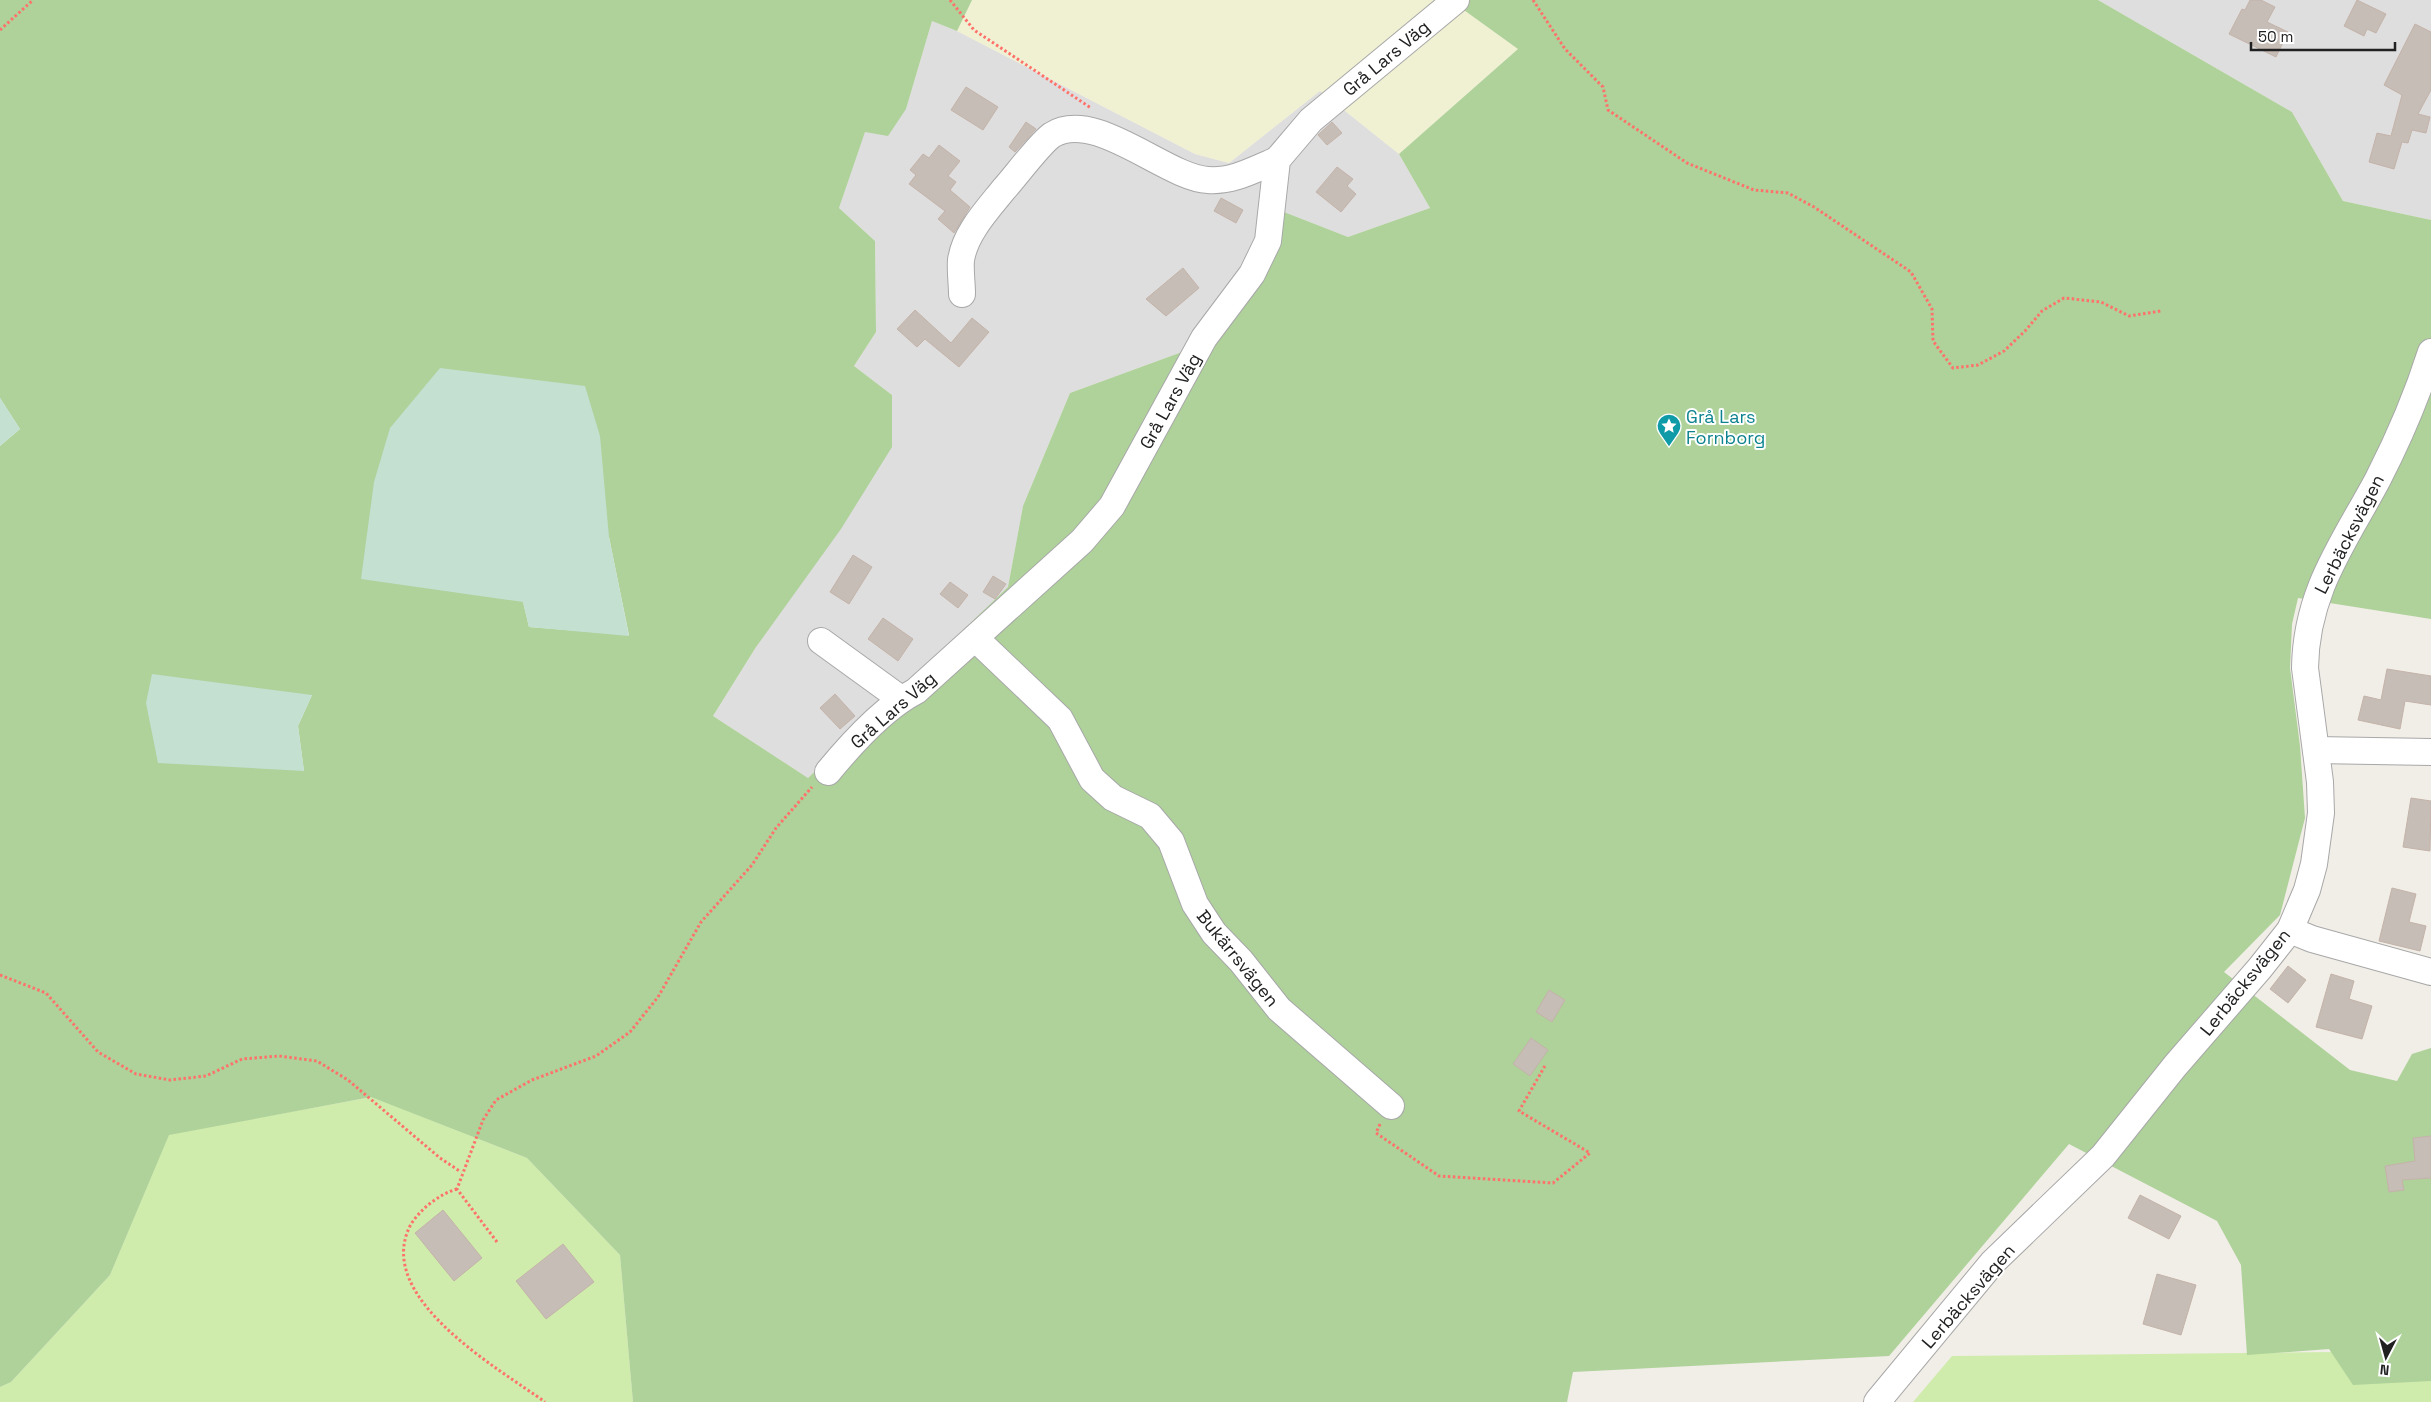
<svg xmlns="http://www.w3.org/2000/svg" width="2431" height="1402" font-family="'Space Grotesk',sans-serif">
<rect width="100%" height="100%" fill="#f1ede7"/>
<g fill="#dfdede">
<polygon points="2098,0 2431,0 2431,220 2343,201 2292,112"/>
<polygon points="932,21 957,31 1195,154 1229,163 1320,91 1399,154 1430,208 1348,237 1284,212 1182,352 1070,393 1023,506 1008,587 808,778 713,716 756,647 892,395 854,366 876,332 875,241 839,208 865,131 906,109"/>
</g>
<polygon fill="#f0f0d2" points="972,0 1450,0 1518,49 1399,154 1320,91 1229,163 1195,154 957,31"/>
<g fill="#cfecac">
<polygon points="372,1097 527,1158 620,1255 633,1402 0,1402 0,1387 11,1382 110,1275 169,1134"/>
<polygon points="2431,1351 2431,1402 1913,1402 1952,1356"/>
</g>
<path fill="#aed29a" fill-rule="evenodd" d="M0,0h972l-15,31 -25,-10 -26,88 -18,27 -23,-4 -26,76 36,33 1,91 -22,34 38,29v52l-51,82 -85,118 -43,69 95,62 200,-191 15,-81 47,-113 112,-41 102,-140 64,25 82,-29 -31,-54 119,-105 -68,-49h648l194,112 51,89 88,19v399l-133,-21 -6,26 -2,44 10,78 5,72 -25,97 -56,57 126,98 47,11 15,-27 19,-6v333l-78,4 -24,-36 -82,6 -6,-90 -24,-44 -148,-77 -180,212 -316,16 -6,30h-934l-13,-147 -93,-97 -156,-61 -202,38 -59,140 -99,107 -11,5v-941l20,-17 -20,-31zM609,537l20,98 -100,-8 -6,-25zM312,695l-14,31 6,45 -158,-68z"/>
<g fill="#c3e0d1">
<polygon points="440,368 585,386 600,436 609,537 629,636 529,627 523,602 361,579 374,482 390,428"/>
<polygon points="0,398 20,429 0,446"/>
<polygon points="152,674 312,695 298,726 304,771 158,763 146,703"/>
</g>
<g fill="#c6bdb6" stroke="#c4b3a9">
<polygon points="2250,0 2261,0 2275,7 2267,22 2288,32 2276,57 2229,34 2242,9 2245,10"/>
<polygon points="2357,0 2386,14 2376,33 2367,29 2364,36 2344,26"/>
<polygon points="2415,24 2431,32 2431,90 2418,114 2430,117 2426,133 2412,130 2408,143 2402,142 2394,169 2369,162 2377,133 2391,136 2402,95 2384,85"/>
<polygon points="966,87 998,107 983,130 951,110"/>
<polygon points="1026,122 1036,129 1015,152 1009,147"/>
<polygon points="1332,122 1342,133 1327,145 1318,135"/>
<polygon points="939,145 960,161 948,176 956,182 950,190 970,207 954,233 938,219 945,211 909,184 916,175 910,170 923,154 929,158"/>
<polygon points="1337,167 1353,179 1347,186 1356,194 1341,212 1316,192"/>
<polygon points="1221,198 1243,210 1236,223 1214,211"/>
<polygon points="1183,268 1199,288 1166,316 1146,299"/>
<polygon points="915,310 951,343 972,318 989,332 959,367 925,339 917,347 897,329"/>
<polygon points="853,555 872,567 849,604 830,592"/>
<polygon points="993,576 1006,584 995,599 983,592"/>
<polygon points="950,582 968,595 958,608 940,594"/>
<polygon points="883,618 913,639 898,661 868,639"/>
<polygon points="2387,669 2431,676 2431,705 2405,701 2400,729 2358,720 2364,696 2381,700"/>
<polygon points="835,694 855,716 840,729 820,708"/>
<polygon points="2411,798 2431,801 2430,851 2403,847"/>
<polygon points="2392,888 2416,894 2409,922 2426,926 2420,951 2379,941"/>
<polygon points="2288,966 2306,980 2288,1003 2270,989"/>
<polygon points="2331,974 2354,981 2349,999 2372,1006 2362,1039 2316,1027"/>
<polygon points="1549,990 1565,1000 1552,1022 1536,1012"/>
<polygon points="1531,1038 1548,1050 1530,1076 1513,1064"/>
<polygon points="2431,1136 2431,1178 2402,1180 2404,1190 2389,1192 2385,1166 2415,1161 2413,1138"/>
<polygon points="2140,1195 2181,1216 2169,1239 2128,1218"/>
<polygon points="443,1210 482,1258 454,1281 415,1233"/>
<polygon points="563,1244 594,1282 546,1319 516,1281"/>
<polygon points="2157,1274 2196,1285 2181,1335 2143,1324"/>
</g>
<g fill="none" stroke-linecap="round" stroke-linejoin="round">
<defs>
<g id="minor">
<path d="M962,294c0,-11 -2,-23 -1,-34 4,-27 27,-51 43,-71 11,-12 36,-46 48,-54 43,-27 114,43 156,45 25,2 47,-11 69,-20"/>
<polyline points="975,638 1060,719 1092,779 1113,798 1150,816 1171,841 1195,904 1214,933 1241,961 1279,1009 1391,1106"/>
<polyline points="821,641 901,699"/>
<polyline points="2316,750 2431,752"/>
<path d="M828,772c23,-28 55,-64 88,-81l166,-150 30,-35 92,-168 48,-64 16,-33 9,-81 34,-40 145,-120"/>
<polyline points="2290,930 2312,939 2431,972"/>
<path d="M1877,1402l116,-140 110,-106 72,-90 85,-98 30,-38 17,-40 7,-26 7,-51 -1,-31 -15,-114c1,-77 39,-125 73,-189 21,-41 39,-83 53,-127"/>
</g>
</defs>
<use href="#minor" stroke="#a8a8a8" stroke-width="28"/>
<g stroke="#fe726b" stroke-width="3" stroke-dasharray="2.5 2.5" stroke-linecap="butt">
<polyline points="950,0 974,30 1091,108"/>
<polyline points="1533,0 1565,49 1603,87 1608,110 1687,163 1754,190 1788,193 1814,207 1911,272 1932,309 1933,341 1953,368 1978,365 2004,351 2025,331 2042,311 2064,298 2101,302 2129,316 2161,311"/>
<polyline points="0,30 33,0"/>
<polyline points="0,975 46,993 98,1052 136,1074 170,1080 206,1076 242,1059 279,1056 317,1061 348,1080 440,1158 461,1172"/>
<polyline points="1380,1124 1376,1133 1439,1176 1553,1183 1590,1153 1519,1111 1546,1064"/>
<path d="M457,1189c-18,5 -38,21 -47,37 -36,72 88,142 135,176"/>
<polyline points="497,1242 457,1189 483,1120 496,1100 532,1080 596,1056 630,1032 658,997 701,922 752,865 776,828 812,787"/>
</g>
<use href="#minor" stroke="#fff" stroke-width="26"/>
</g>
<defs>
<symbol id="sight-pin" viewBox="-11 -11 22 30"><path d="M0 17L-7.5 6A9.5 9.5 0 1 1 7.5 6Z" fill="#0f9aa8" stroke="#fff"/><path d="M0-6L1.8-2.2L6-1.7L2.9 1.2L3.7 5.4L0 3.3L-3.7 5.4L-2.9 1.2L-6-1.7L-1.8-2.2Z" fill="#fff"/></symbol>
</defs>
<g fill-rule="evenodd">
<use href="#sight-pin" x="1655" y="412" width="28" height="38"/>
</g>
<g text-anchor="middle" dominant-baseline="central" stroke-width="4" stroke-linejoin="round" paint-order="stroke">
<g font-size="18" fill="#212121" stroke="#fff">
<text transform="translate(1386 58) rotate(-40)">Grå Lars Väg</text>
<text transform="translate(1170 401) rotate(-61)">Grå Lars Väg</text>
<text transform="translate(2349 534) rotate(-63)">Lerbäcksvägen</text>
<text transform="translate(893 710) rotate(-41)">Grå Lars Väg</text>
<text transform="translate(1238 958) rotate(51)">Bukärrsvägen</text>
<text transform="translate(2245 982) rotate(-51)">Lerbäcksvägen</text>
<text transform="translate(1968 1296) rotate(-49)">Lerbäcksvägen</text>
</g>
<g font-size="18" fill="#0d838f" stroke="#fff" text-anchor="start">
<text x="1686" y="416">Grå Lars<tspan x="1686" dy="21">Fornborg</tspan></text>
</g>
</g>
<g transform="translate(2386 1357) rotate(186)" stroke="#ffffff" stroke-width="4" paint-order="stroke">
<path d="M0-4L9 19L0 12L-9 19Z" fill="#212121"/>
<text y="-8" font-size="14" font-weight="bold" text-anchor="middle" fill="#212121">N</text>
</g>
<path d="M2251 42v8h144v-8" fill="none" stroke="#212121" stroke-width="2.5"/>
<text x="2258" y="42" font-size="15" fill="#212121" stroke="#ffffff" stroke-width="4" paint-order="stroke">50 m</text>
</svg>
